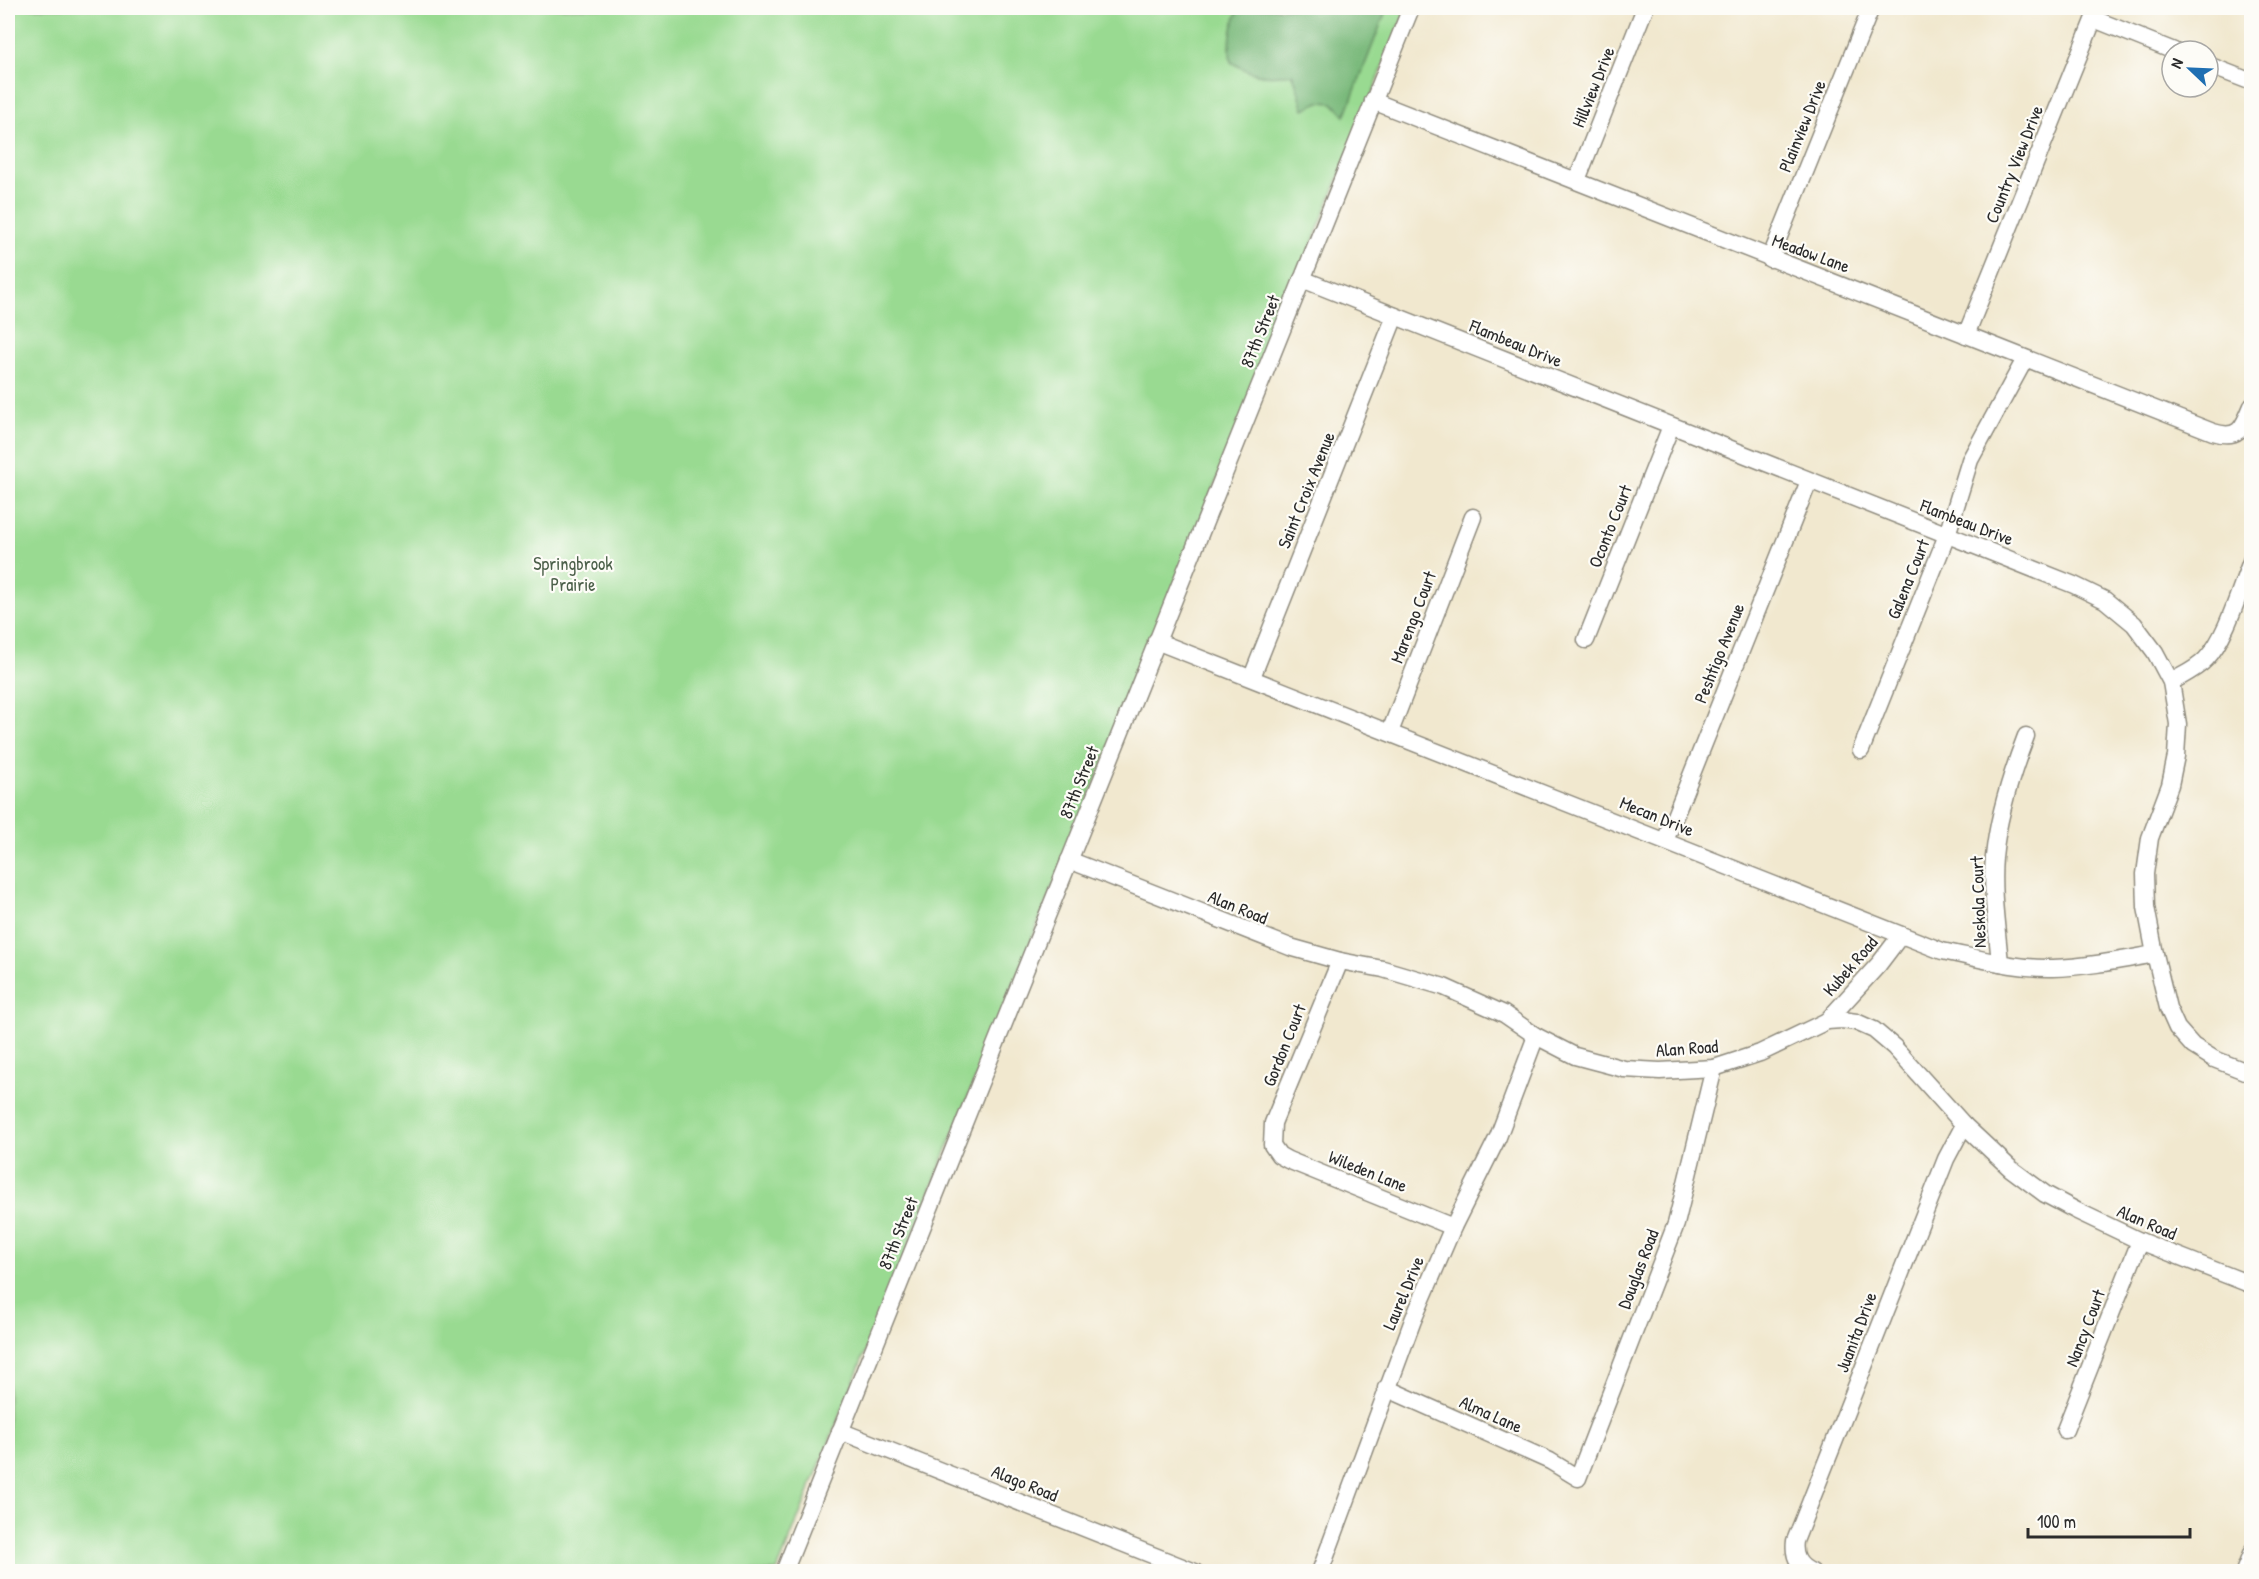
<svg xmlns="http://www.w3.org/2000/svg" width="2259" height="1579" font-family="'Patrick Hand',sans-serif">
<rect width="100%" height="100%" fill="#fdfcf7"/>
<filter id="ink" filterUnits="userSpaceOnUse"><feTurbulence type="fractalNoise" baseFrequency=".0167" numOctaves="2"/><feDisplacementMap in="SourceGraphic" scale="12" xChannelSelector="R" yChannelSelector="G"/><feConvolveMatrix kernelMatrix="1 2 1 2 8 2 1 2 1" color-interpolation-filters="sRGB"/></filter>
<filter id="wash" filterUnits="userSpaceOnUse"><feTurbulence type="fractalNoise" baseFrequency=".008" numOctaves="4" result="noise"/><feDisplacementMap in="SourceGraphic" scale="24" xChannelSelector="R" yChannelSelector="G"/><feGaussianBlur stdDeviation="1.35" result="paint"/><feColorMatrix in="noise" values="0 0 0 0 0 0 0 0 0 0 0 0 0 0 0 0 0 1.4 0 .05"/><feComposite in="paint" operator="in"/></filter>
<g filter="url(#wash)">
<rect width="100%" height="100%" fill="#f1e8cf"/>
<polygon fill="#99da91" stroke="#62825e" stroke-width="1.5" points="8,8 1407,8 777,1571 8,1572"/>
<path fill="#7aba7b" stroke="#527253" stroke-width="1.5" d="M1239,8h148l-42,108 -12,-13 -14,-1 -15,7 -11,-35c-27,3 -38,3 -62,-12 -3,-20 0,-36 8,-54z"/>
</g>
<g filter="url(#ink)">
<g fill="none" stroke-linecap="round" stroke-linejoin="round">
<defs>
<g id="minor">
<polyline points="2094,19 2174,51"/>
<polyline points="2208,65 2252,82"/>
<path d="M1373,101l840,331c26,8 30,-4 39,-26"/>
<polyline points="1577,180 1645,8"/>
<polyline points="1770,259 1871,8"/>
<polyline points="1302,279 2074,585 2105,600 2134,624 2155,652 2171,682 2178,724 2176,756 2170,785 2150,838 2145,874 2146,907 2155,954 2168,1008 2177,1028 2193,1046 2214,1059 2252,1074"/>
<polyline points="1966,335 2098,8"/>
<polyline points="1586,640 1671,426"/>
<path d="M1156,641l786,310c36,7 73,18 111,17 34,-1 68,-8 102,-14"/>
<polyline points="1252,677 1395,316"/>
<path d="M2171,682c12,-7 26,-13 35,-23 21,-22 34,-71 46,-100"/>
<polyline points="1390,732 1473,517"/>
<polyline points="1861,750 1947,535 1970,460 2025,359"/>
<polyline points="1665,841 1809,481"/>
<polyline points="1069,860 1290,947 1340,961 1383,969 1444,987 1504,1014 1536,1036 1575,1056 1624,1069 1660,1071 1714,1068 1760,1053 1827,1021 1842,1020 1856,1022 1874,1030 1894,1047 1964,1125 2010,1168 2045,1194 2077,1211 2140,1241 2252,1285"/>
<polyline points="1340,961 1273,1123 1272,1145 1279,1155 1288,1160 1453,1227"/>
<path d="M2000,963c-3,-35 -9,-71 -6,-106 4,-42 17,-82 32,-121"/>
<polyline points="1827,1021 1879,964 1901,935"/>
<polyline points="1386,1388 1550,1461 1578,1478 1676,1224 1714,1068"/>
<polyline points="2065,1430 2140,1241"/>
<polyline points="840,1431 1195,1572"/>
<polyline points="784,1572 1411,8"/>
<polyline points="1320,1572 1413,1320 1453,1227 1498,1137 1536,1036"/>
<path d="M1812,1572c-14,-6 -19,-16 -17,-31l151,-382 18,-34"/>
<polyline points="2244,1572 2252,1552"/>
</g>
</defs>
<use href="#minor" stroke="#8e8a7d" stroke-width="19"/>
<use href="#minor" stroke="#fff" stroke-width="16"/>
</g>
</g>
<g text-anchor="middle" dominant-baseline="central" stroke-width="4.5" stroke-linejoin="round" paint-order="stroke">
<g font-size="18" fill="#2b2b2b" stroke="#fdfcf7">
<text transform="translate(1593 87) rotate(-68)">Hillview Drive</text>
<text transform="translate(1802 126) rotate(-68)">Plainview Drive</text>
<text transform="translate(2014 164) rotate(-68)">Country View Drive</text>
<text transform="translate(1811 253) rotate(20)">Meadow Lane</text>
<text transform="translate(1260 331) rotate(-68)">87th Street</text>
<text transform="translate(1516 343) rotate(22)">Flambeau Drive</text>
<text transform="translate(1306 490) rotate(-68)">Saint Croix Avenue</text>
<text transform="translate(1967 522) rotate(21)">Flambeau Drive</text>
<text transform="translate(1610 526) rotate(-68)">Oconto Court</text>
<text transform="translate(1908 579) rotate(-68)">Galena Court</text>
<text transform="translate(1413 617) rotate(-69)">Marengo Court</text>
<text transform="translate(1719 653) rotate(-68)">Peshtigo Avenue</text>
<text transform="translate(1079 782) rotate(-68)">87th Street</text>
<text transform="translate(1657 816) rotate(22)">Mecan Drive</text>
<text transform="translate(1978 902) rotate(-92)">Neskola Court</text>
<text transform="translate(1238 907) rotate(22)">Alan Road</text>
<text transform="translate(1850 966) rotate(-49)">Kubek Road</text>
<text transform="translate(1284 1045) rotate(-68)">Gordon Court</text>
<text transform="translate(1687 1048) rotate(-4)">Alan Road</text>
<text transform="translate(1368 1171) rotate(22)">Wileden Lane</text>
<text transform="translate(2147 1222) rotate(23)">Alan Road</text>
<text transform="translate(898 1233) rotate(-68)">87th Street</text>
<text transform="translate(1638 1269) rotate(-69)">Douglas Road</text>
<text transform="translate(1403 1293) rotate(-67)">Laurel Drive</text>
<text transform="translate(2085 1328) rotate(-69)">Nancy Court</text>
<text transform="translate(1856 1332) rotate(-69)">Juanita Drive</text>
<text transform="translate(1491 1414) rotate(24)">Alma Lane</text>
<text transform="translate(1025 1483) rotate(22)">Alago Road</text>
</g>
<g font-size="18" fill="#4c604a" stroke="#fdfcf7">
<text x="573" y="563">Springbrook<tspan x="573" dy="21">Prairie</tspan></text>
</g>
</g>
<rect width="2259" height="1579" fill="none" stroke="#fdfcf7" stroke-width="30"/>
<g transform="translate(2190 69) rotate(293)"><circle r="28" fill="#fdfcf7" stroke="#a9a8a5" stroke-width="1.5"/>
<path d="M0-4.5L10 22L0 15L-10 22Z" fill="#1f6fb2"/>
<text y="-9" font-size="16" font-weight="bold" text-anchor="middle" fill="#2b2b2b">N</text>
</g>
<path d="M2028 1528v9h162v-9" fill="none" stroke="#2b2b2b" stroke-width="3"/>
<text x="2037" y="1528" font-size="18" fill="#2b2b2b" stroke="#fdfcf7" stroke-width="4.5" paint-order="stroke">100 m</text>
</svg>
